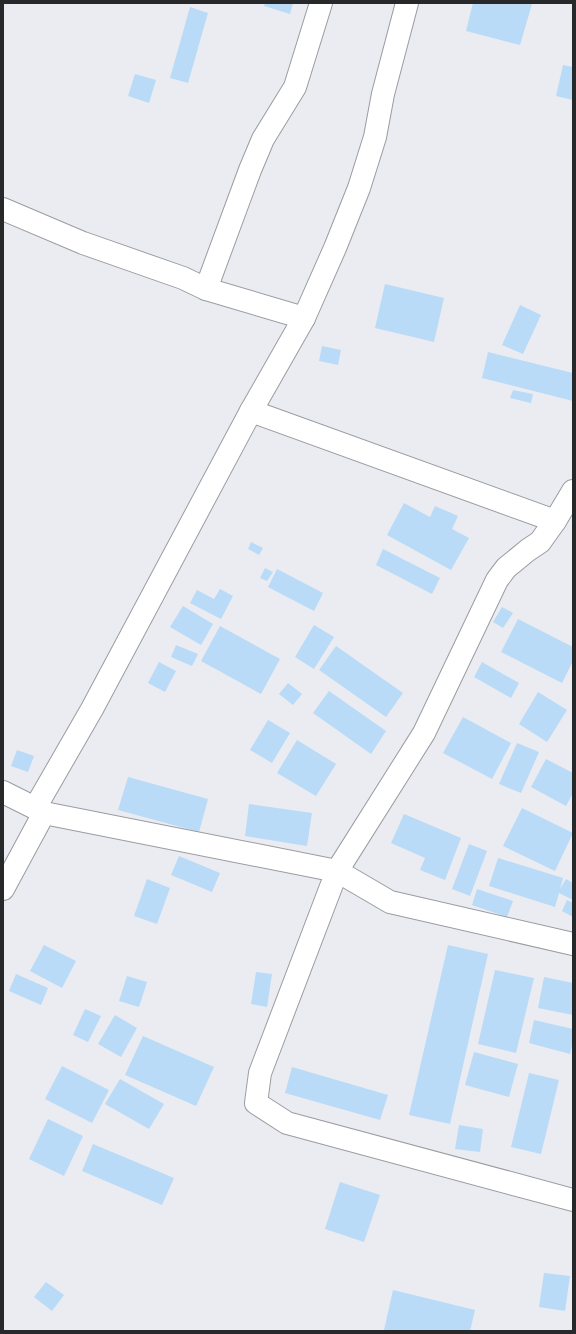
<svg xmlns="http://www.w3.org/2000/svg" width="576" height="1334" font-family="'IBM Plex Sans',sans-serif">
<rect width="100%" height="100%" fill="#eaecf1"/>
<g fill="#b9dbf7">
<polygon points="265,3 293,3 290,14 264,6"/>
<polygon points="473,3 532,4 520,45 466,31"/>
<polygon points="190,7 208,13 188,83 170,78"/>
<polygon points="563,65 573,67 573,100 556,96"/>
<polygon points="135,74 156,80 149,103 128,96"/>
<polygon points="385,284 444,298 434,342 375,328"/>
<polygon points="520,305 541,315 523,354 502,345"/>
<polygon points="322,346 341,350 338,365 319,361"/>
<polygon points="488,352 573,373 573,401 482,378"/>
<polygon points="513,390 533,394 531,403 510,398"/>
<polygon points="404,503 430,517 435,506 458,516 452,529 469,538 451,570 387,535"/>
<polygon points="251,542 263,548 259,555 248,549"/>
<polygon points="383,549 440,578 432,594 376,565"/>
<polygon points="265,568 273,572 267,581 260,578"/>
<polygon points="277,569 323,593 314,611 268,587"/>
<polygon points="220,589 233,596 221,619 190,603 197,590 214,599"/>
<polygon points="183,606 213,624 201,645 170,627"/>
<polygon points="502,607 513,613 503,628 493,622"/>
<polygon points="518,619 573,647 573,661 562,683 501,652"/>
<polygon points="314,625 334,637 314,669 295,657"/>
<polygon points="220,626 280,659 261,694 201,661"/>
<polygon points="176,645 198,654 192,666 171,657"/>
<polygon points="336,646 403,693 386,717 319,670"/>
<polygon points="159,662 176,671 165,692 148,683"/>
<polygon points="482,662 519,683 511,698 474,677"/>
<polygon points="288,683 302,694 293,705 279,694"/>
<polygon points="329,691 386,731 371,754 313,713"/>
<polygon points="538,692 567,710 547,742 519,724"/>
<polygon points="463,717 511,743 492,779 443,753"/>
<polygon points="268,720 290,733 272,763 250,750"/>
<polygon points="297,740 336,764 316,796 277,773"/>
<polygon points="517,743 539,752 521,793 499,784"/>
<polygon points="17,750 34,756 28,772 11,766"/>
<polygon points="546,759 573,773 573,793 566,806 531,787"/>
<polygon points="128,777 208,799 199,832 118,810"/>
<polygon points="249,804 312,813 307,846 245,836"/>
<polygon points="522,808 573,833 555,871 503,846"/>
<polygon points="404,814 461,838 445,880 420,870 425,858 391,843"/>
<polygon points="469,844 487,851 470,896 452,889"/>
<polygon points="179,856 220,873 212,892 171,875"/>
<polygon points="498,858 563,878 560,889 566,879 573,883 573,900 559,893 555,907 489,886"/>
<polygon points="147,879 170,888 157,924 134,916"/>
<polygon points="477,889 513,901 507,917 472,905"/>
<polygon points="567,900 573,903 573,917 562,911"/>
<polygon points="44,945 76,961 62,988 30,971"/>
<polygon points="448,945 488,954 450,1124 409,1115"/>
<polygon points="495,970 534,978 516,1053 478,1044"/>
<polygon points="256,972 272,974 267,1007 251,1004"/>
<polygon points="16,974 48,988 41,1005 9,991"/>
<polygon points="127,976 147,982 139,1007 119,1001"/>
<polygon points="544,977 573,983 573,1015 538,1008"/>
<polygon points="85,1009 101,1016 88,1042 73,1035"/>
<polygon points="115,1015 137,1028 121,1057 98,1044"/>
<polygon points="534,1020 573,1029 573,1042 570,1054 529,1043"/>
<polygon points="143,1036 214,1067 196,1106 125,1075"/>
<polygon points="474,1052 518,1064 509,1097 465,1085"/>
<polygon points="62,1066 109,1090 92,1123 45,1099"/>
<polygon points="292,1067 388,1095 380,1120 285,1093"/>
<polygon points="529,1073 559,1080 541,1154 511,1147"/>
<polygon points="120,1079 164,1104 149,1129 105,1104"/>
<polygon points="48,1119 83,1136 64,1176 29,1159"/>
<polygon points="459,1125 483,1129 480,1152 455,1149"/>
<polygon points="93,1144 174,1178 162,1205 82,1171"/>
<polygon points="340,1182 380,1195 364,1242 325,1229"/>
<polygon points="544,1273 570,1276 565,1311 539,1307"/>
<polygon points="46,1282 64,1295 52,1311 34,1297"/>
<polygon points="393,1290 475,1310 470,1331 384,1330"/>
</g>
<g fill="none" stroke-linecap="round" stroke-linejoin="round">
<defs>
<g id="street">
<polyline points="3,209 83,243 183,278 206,289 304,318"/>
<polyline points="206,289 250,170 263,139 295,87 321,3"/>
<polyline points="251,411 555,521"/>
<polyline points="573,491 555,521 540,542 528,550 506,568 497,580 424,733 337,871 260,1073 256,1103 287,1123 573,1200"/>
<polyline points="3,792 35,808"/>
<polyline points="44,813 337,871 390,902 573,944"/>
</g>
<polyline id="secondary" points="3,889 44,813 35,808 92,709 251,411 304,318 335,248 359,188 375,137 383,94 407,3"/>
</defs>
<use href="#street" stroke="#9a9ca1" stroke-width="24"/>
<use href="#secondary" stroke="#9a9ca1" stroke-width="24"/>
<use href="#street" stroke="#fff" stroke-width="22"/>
<use href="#secondary" stroke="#fff" stroke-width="22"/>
</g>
<rect width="576" height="1334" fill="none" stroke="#272829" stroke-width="8"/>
</svg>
